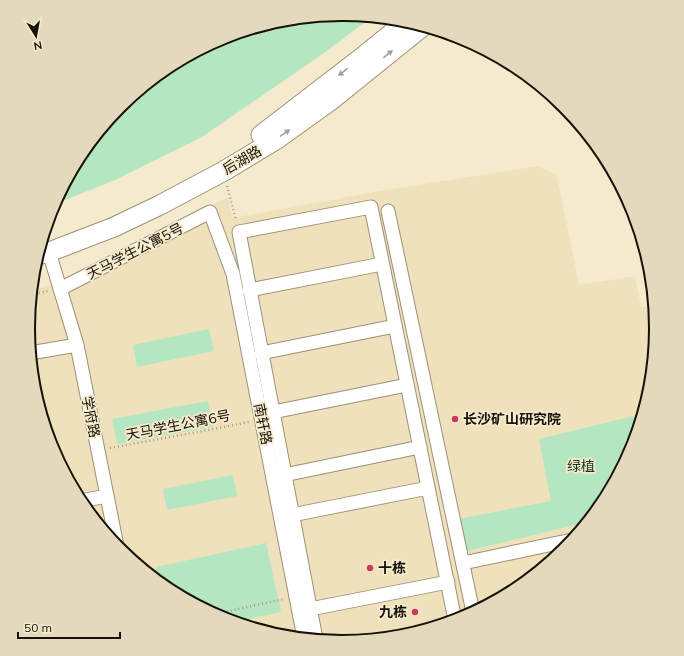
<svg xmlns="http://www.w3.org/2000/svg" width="684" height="656" font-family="Mulish,'Noto Sans SC',sans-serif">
<rect width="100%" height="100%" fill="#f6eacd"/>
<polygon fill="#efe1bc" points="539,166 557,176 579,285 635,276 641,307 654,306 656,328 650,389 632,448 603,503 564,550 516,589 462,618 403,636 342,642 281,636 222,618 167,589 120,550 81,502 52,448 34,389 28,328 32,289 53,285 228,197 232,218 380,191"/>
<g fill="#b4e7c1">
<polygon points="342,14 372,17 324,53 202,137 115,180 53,205 81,153 120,106 168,67 222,38 281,20"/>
<polygon points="209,329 214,351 137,367 133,345"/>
<polygon points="208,401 213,427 117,444 112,419"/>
<polygon points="634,416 637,433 632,448 603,503 587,522 455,554 448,521 551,501 539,439"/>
<polygon points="233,475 237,496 167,510 163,489"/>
<polygon points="266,543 281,612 234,622 222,618 167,589 159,582 156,567"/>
</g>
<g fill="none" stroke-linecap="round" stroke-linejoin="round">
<defs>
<g id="street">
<polyline points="388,211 473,612"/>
<polyline points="49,252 77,345 117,546"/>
<polyline points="60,289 210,212 233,274 304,638"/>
<polyline points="249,290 382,264"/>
<polyline points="30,353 77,345"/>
<polyline points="261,353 395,326"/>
<polyline points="273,412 407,385"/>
<polyline points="284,475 420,447"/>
<polyline points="80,501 107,496"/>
<polyline points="292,515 428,488"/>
<polyline points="463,563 572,540"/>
<polyline points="310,609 448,582"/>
<polyline points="316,639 239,232 371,207 455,620"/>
</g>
<g id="secondary">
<polyline points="261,135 365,55 407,21"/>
<polyline points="37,255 49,252 114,227 160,205 224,171 277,139 330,101 423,26"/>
</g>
</defs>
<use href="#street" stroke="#9b9176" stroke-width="15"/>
<use href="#secondary" stroke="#9b9176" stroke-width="21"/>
<g stroke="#a39a84" stroke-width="2.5" stroke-dasharray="1 3" stroke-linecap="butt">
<polyline points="227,186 236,220"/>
<polyline points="31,295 48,291"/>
<polyline points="110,448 203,431 249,422"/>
<polyline points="215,614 284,599"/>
</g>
<use href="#street" stroke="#fff" stroke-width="13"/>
<use href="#secondary" stroke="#fff" stroke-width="19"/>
</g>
<defs><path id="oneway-solid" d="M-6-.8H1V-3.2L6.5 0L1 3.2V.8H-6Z"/></defs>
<g fill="#a2a09c">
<use href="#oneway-solid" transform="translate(388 54) rotate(-39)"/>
<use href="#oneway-solid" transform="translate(343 72) rotate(142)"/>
<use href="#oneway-solid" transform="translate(285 133) rotate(-35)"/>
</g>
<g fill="#cb3b59" stroke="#f6eacd" stroke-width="1.5">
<circle cx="455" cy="419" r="4"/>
<circle cx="370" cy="568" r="4"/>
<circle cx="415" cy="612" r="4"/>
</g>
<g text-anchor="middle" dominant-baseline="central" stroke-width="3.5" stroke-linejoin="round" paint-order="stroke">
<g font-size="14" fill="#161208" stroke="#f6eacd">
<text transform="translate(242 160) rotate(-30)">后湖路</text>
<text transform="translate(135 251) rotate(-27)">天马学生公寓5号</text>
<text transform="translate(91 417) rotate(79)">学府路</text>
<text transform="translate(263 424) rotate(79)">南轩路</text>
<text transform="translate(178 425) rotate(-11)">天马学生公寓6号</text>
</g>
<g font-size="14" font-weight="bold" fill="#161208" stroke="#f6eacd" text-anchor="start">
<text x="463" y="419">长沙矿山研究院</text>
<text x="378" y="568">十栋</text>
<text x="407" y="612" text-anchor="end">九栋</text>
</g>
<g font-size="14" fill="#0f381e" stroke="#f6eacd">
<text x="581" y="466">绿植</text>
</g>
</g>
<path d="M0 0H684V656H0ZM35 328a307 307 0 1 1 614 0a307 307 0 1 1-614 0Z" fill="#e4d9bd" fill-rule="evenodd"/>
<path fill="none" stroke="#161208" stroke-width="2" d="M35 328a307 307 0 1 1 614 0a307 307 0 1 1-614 0Z"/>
<g transform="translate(36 36) rotate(169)" stroke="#f6eacd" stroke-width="3" paint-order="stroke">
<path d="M0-3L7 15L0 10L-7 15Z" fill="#161208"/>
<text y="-6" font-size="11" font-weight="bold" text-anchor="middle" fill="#161208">N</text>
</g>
<path d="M18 632v6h102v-6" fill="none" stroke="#161208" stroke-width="2"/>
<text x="24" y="632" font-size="12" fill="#161208" stroke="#f6eacd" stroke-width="3" paint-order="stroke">50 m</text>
</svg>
